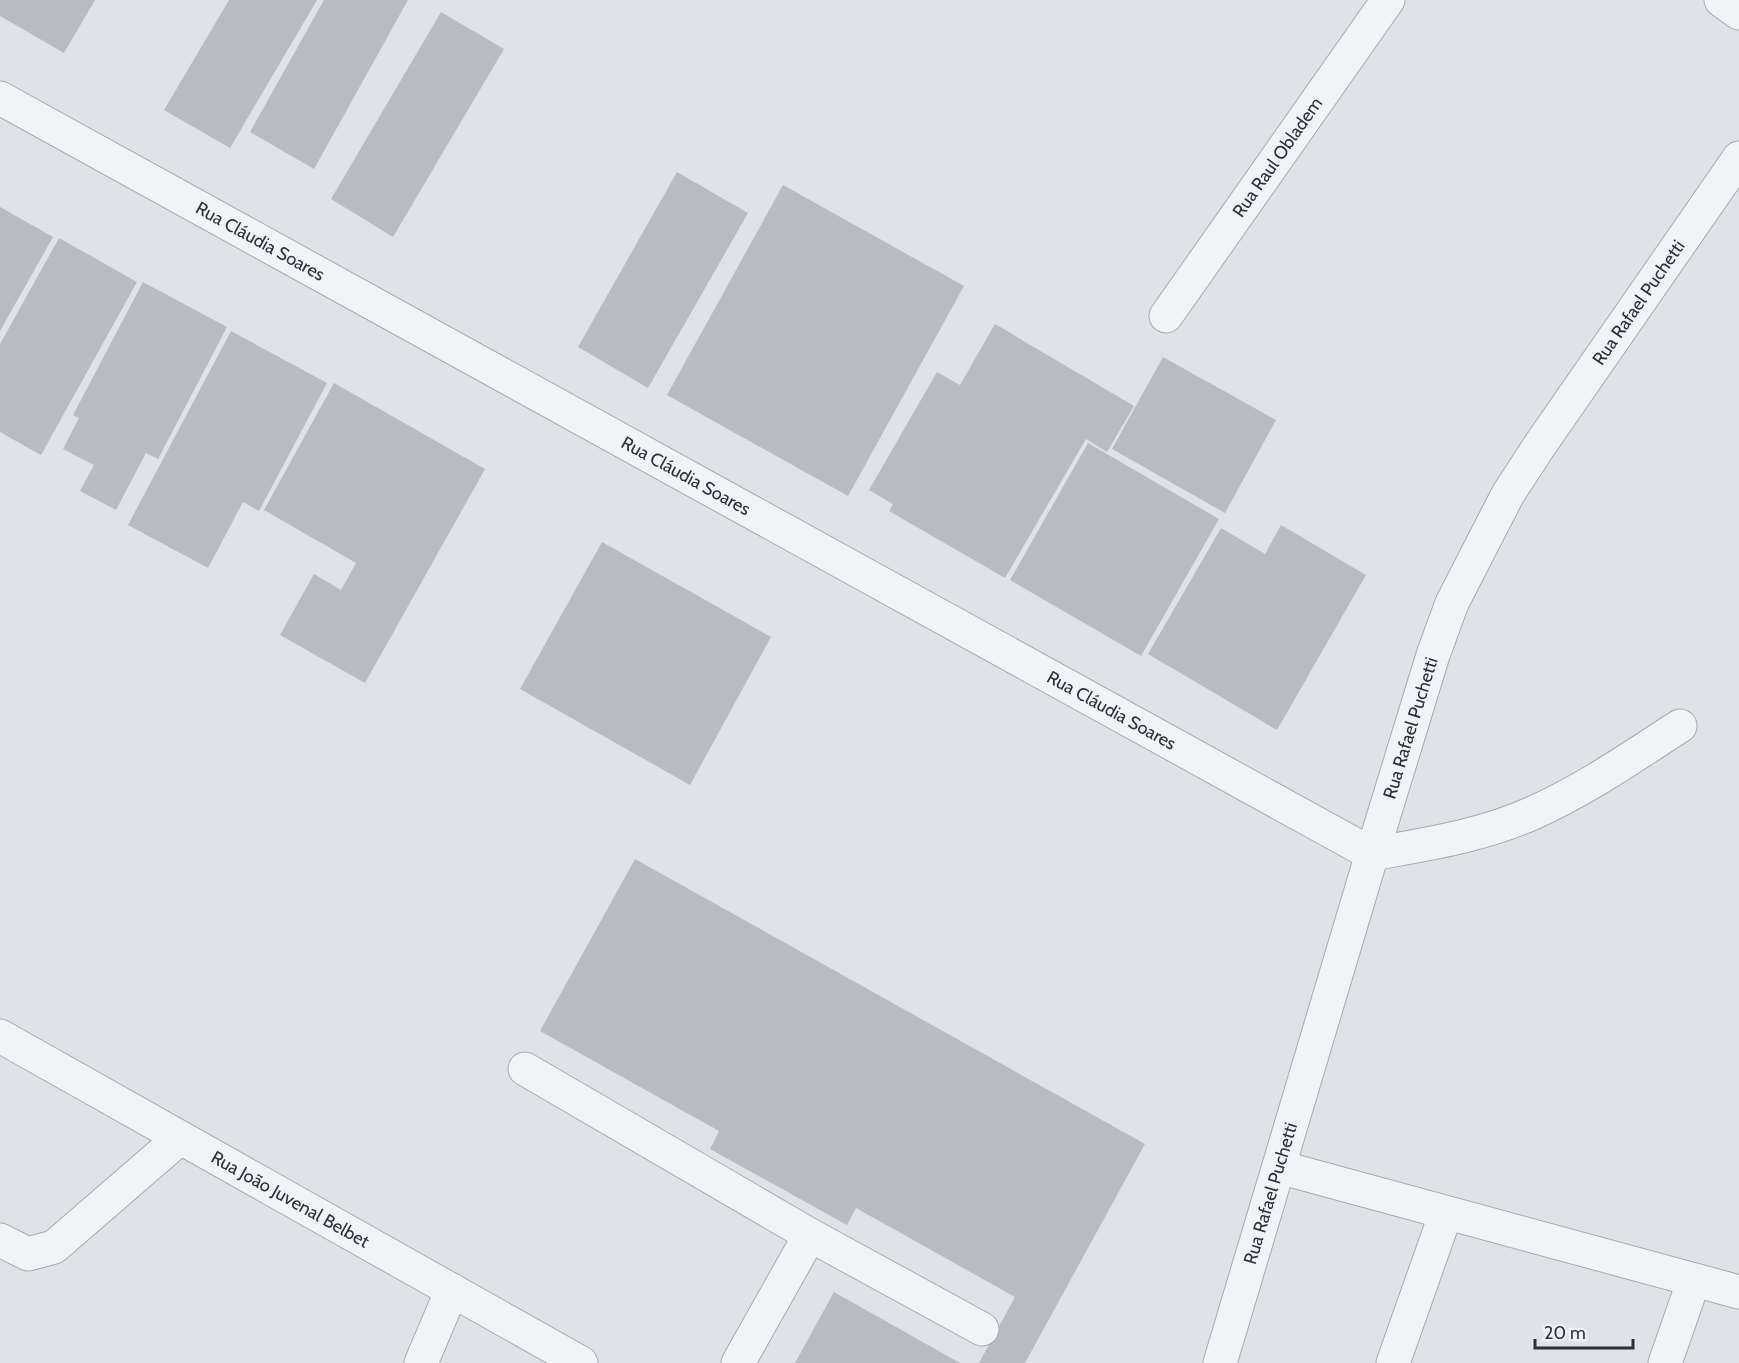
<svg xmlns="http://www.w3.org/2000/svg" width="1739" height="1363" font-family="Cabin,sans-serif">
<rect width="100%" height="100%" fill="#e0e2e7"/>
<g fill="#b8bbc4">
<polygon points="0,0 95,0 64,53 0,16"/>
<polygon points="229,0 317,0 230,148 164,110"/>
<polygon points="324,0 408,0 314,169 250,132"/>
<polygon points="441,12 504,49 393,237 331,199"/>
<polygon points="677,172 748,213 648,388 578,347"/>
<polygon points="783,185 964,286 848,496 667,395"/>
<polygon points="0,207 53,237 0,331"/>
<polygon points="59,238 137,282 41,455 0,432 0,344"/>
<polygon points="143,282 227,327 158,459 146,453 116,510 80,491 94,465 63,449 79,418 73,415"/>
<polygon points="995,324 1134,406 1107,452 1086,439 1005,578 889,511 893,504 869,490 937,372 960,385"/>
<polygon points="231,331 327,383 259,511 243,502 208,568 128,525"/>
<polygon points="1163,357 1276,420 1225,513 1112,449"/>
<polygon points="334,383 485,469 365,683 280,635 314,574 341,590 356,563 264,510"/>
<polygon points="1088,443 1219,519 1141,656 1010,580"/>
<polygon points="1281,525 1366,575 1277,730 1148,654 1221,528 1265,554"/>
<polygon points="602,542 771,637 690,785 520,689"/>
<polygon points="635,859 1145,1144 1025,1363 979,1363 1015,1297 856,1208 847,1225 710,1149 719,1131 540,1031"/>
<polygon points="834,1292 960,1363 795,1363"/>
</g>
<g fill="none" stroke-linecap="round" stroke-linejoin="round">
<defs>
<g id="minor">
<polyline points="1721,0 1739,13"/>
<path id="s1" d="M0,98l1372,756c54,-10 111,-18 163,-42 51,-23 97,-55 145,-86"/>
<path id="s2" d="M1166,316l222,-316"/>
<path id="s3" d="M0,1036l581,327"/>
<polyline points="525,1069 810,1235 738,1363"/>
<polyline points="1279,1167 1739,1292"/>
<polyline points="810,1235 982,1329"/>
<polyline points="0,1240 28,1254 54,1247 180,1138"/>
<polyline points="421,1363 452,1290"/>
<path id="s4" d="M1220,1363l152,-509 61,-199 19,-52 56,-109 32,-49 199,-287"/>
<polyline points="1393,1363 1446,1213"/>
<polyline points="1665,1363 1694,1280"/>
</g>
</defs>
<use href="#minor" stroke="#a6a9b1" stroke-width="35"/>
<use href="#minor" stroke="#f2f3f6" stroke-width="33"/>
</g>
<g text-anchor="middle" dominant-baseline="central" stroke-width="5" stroke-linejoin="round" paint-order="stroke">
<g font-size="18" fill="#2b303d" stroke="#eff1f5">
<text stroke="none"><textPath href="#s2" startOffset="194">Rua Raul Obladem</textPath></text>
<text stroke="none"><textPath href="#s1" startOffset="297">Rua Cláudia Soares</textPath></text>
<text stroke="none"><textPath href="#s4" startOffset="1149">Rua Rafael Puchetti</textPath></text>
<text stroke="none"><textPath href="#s1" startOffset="783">Rua Cláudia Soares</textPath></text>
<text stroke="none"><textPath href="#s1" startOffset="1269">Rua Cláudia Soares</textPath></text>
<text stroke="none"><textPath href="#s4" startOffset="663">Rua Rafael Puchetti</textPath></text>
<text stroke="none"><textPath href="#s4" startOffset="177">Rua Rafael Puchetti</textPath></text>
<text stroke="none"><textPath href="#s3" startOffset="333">Rua João Juvenal Belbet</textPath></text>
</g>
</g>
<path d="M1535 1339v9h98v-9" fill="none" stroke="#2b303d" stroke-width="3"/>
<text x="1544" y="1339" font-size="18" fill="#2b303d" stroke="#eff1f5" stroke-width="4.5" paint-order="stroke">20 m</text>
</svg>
